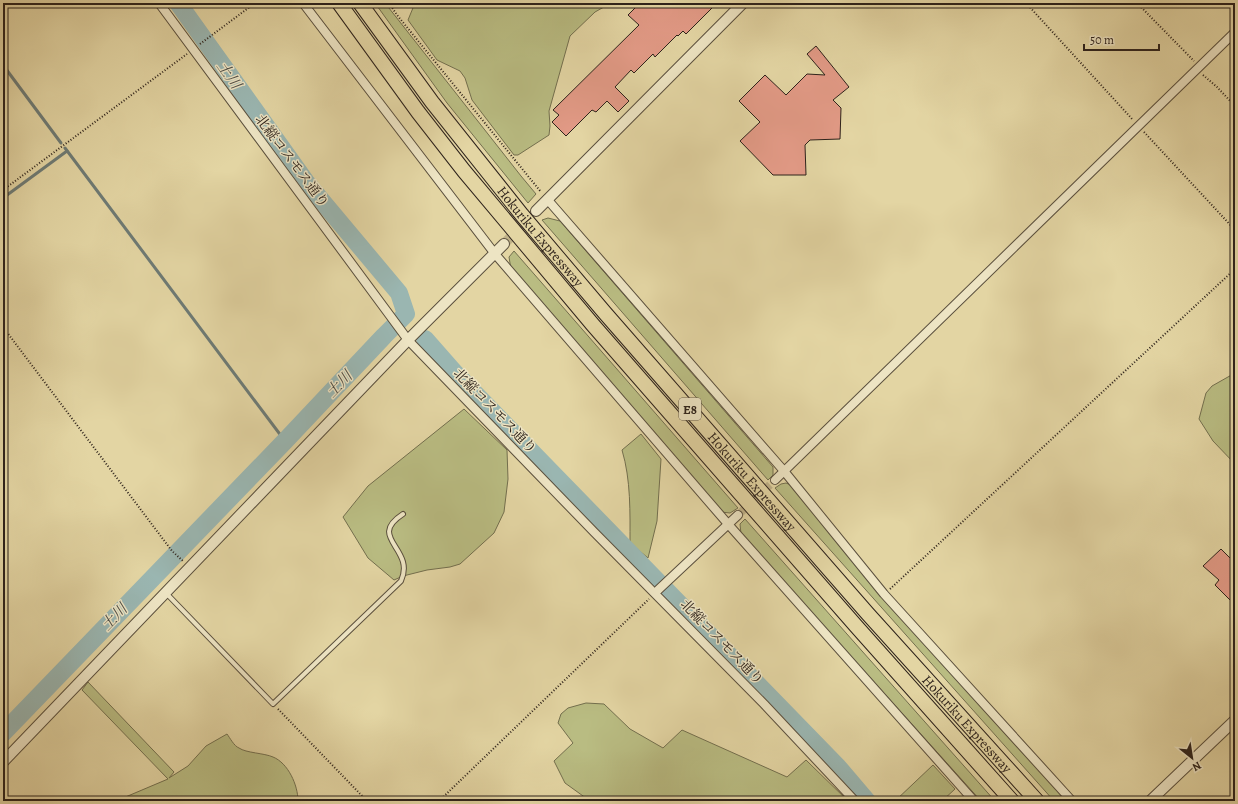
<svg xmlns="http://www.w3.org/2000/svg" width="1238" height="804" font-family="Alegreya,'Noto Serif JP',serif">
<rect width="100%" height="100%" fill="#e3d5a3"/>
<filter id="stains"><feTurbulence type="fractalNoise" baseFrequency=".005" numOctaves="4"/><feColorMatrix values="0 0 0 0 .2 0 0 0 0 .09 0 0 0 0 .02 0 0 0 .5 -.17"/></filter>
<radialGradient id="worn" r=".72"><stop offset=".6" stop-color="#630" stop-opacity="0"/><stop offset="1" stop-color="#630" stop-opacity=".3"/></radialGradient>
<g fill="#b9bc82" stroke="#736f4e">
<polygon points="375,3 385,3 521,176 536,194 528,203 447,103"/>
<polygon points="415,3 611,3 595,12 570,36 549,111 550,126 549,135 518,155 514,155 472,100 465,78 460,71 437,60 408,20"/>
<polygon points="548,218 560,221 773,467 773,475 768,480 542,220"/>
<polygon points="514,251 738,508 730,513 721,512 511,269 509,257"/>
<polygon points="1235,373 1235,464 1213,441 1199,419 1206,393 1212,386"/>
<polygon points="464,409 507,450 508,479 504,512 494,533 460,564 450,567 427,570 403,576 394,580 368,558 343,517 368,486"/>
<path d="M641,434l20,25 -4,62 -9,37 -18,-15c0,-30 1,-63 -8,-93z"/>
<polygon points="786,483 791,485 1073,801 1054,801 775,488 781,484"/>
<polygon points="745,519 995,801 981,801 741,534 740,524"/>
<path d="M88,682l86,90 -5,6 19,-12 18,-20 21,-12c3,4 7,12 12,14 7,5 25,5 34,9 15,6 25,28 25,44h-182l52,-22 -86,-89z"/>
<polygon points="586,703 604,704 630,729 663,748 682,730 787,777 806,760 848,801 590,801 565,783 554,761 573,743 558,723 561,714 568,708"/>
<polygon points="933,765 955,789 942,801 895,801"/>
</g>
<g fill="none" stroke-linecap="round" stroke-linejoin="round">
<g stroke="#6e7b75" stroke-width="3">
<polyline points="3,65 61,143"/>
<polyline points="65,148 285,441"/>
<polyline points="3,198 67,151"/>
</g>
<g stroke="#9ab6b1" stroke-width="18">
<polyline points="425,339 454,372 838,767 867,801"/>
<polyline points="3,733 285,441 384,336 406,314 399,293 306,182 178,3"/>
</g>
</g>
<g fill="#e29a86" stroke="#2d221b">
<polygon points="640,3 643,3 646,6 650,3 717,3 686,34 683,31 678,36 677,35 655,57 653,54 634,73 631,70 615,87 629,101 618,112 607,101 596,112 592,110 566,136 552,122 559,115 553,110 639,25 628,15"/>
<polygon points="816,46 849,87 833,100 841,108 840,139 810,140 805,145 806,175 773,175 740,141 760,122 739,101 765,75 786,95 807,74 825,75 807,54"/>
<polygon points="1221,549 1235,563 1235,605 1215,585 1219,580 1203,566"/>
</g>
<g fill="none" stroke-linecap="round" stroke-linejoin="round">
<polyline stroke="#bfb188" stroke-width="8" stroke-dasharray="8 4" stroke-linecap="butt" points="738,515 775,480"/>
<polyline stroke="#bfb188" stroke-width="10" stroke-dasharray="10 5" stroke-linecap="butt" points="504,244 531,216"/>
<defs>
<path id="service" d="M166,593l107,111 128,-123c15,-33 -35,-43 2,-67"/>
<g id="minor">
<polyline points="159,3 408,340 594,532 764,704 855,801"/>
<polyline points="303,3 495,254 728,524 974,801"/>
<polyline points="547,199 784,471 884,594 1072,801"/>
<polyline points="775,480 1235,32"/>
<polyline points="658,590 738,515"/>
</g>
<g id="tertiary">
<polyline points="536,211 743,3"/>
<polyline points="3,762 408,340 504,244"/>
<polyline points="1150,801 1235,720"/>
</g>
<g id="motorway">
<polyline points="339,3 418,112 464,171 593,325 856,626 1012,801"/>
<path id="s1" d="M360,3l72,99 90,113 83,98 263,301 169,187"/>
</g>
</defs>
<use href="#service" stroke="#5a4f3d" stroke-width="6"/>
<use href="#minor" stroke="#5a4f3d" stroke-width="10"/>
<use href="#tertiary" stroke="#5a4f3d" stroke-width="12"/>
<use href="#motorway" stroke="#2d221b" stroke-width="16"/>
<g stroke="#2d221b" stroke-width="2" stroke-dasharray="1 2" stroke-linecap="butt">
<polyline points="389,3 397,15 541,192"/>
<polyline points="1026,3 1133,120"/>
<polyline points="1137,3 1194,61"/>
<polyline points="200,44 255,3"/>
<polyline points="1203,75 1217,87 1235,106"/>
<polyline points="1144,132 1235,230"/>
<polyline points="3,190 187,54"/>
<polyline points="3,327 172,551 183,561"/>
<polyline points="890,589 1235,269"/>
<polyline points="278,709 367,801"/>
<polyline points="439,801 649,599"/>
</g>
<use href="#service" stroke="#ede4c3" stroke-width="4"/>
<use href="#minor" stroke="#ede4c3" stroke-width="8"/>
<use href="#tertiary" stroke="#ede4c3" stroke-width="10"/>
<use href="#motorway" stroke="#e3d5a3" stroke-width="14"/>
</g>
<g text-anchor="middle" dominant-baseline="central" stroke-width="3" stroke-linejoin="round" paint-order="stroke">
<rect fill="#ede4c3" stroke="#675c4d" stroke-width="1" x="679" y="398" width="22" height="22" rx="3"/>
<g font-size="13" font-weight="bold" fill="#2d221b">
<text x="690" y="409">E8</text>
</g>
<g font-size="14" fill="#2d221b" stroke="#ede4c3">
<text transform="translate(292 161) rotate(53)">北縦コスモス通り</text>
<text stroke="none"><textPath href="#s1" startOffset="295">Hokuriku Expressway</textPath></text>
<text transform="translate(495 411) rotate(46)">北縦コスモス通り</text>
<text stroke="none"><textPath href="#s1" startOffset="619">Hokuriku Expressway</textPath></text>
<text transform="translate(722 642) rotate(46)">北縦コスモス通り</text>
<text stroke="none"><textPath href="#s1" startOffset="943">Hokuriku Expressway</textPath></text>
</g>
<g font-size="15" font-style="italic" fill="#4e4e48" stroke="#ede4c3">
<text transform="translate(229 75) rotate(55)">土川</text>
<text transform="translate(339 384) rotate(-46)">土川</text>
<text transform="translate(114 617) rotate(-46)">土川</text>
</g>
</g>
<rect width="1238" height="804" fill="none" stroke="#e3d5a3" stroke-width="16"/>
<rect x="4" y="4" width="1230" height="796" fill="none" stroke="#2d221b" stroke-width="2"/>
<rect x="8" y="8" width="1222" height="788" fill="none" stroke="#2d221b"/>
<g transform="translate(1192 758) rotate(150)" stroke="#ede4c3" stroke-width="3" paint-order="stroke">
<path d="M0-3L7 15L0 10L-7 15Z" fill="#2d221b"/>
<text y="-6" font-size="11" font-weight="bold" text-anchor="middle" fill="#2d221b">N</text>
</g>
<path d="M1084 44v6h75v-6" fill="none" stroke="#2d221b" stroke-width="2"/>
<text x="1090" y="44" font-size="12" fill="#2d221b" stroke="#ede4c3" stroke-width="3" paint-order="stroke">50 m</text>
<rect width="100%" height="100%" filter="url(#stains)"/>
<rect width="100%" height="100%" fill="url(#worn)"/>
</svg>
